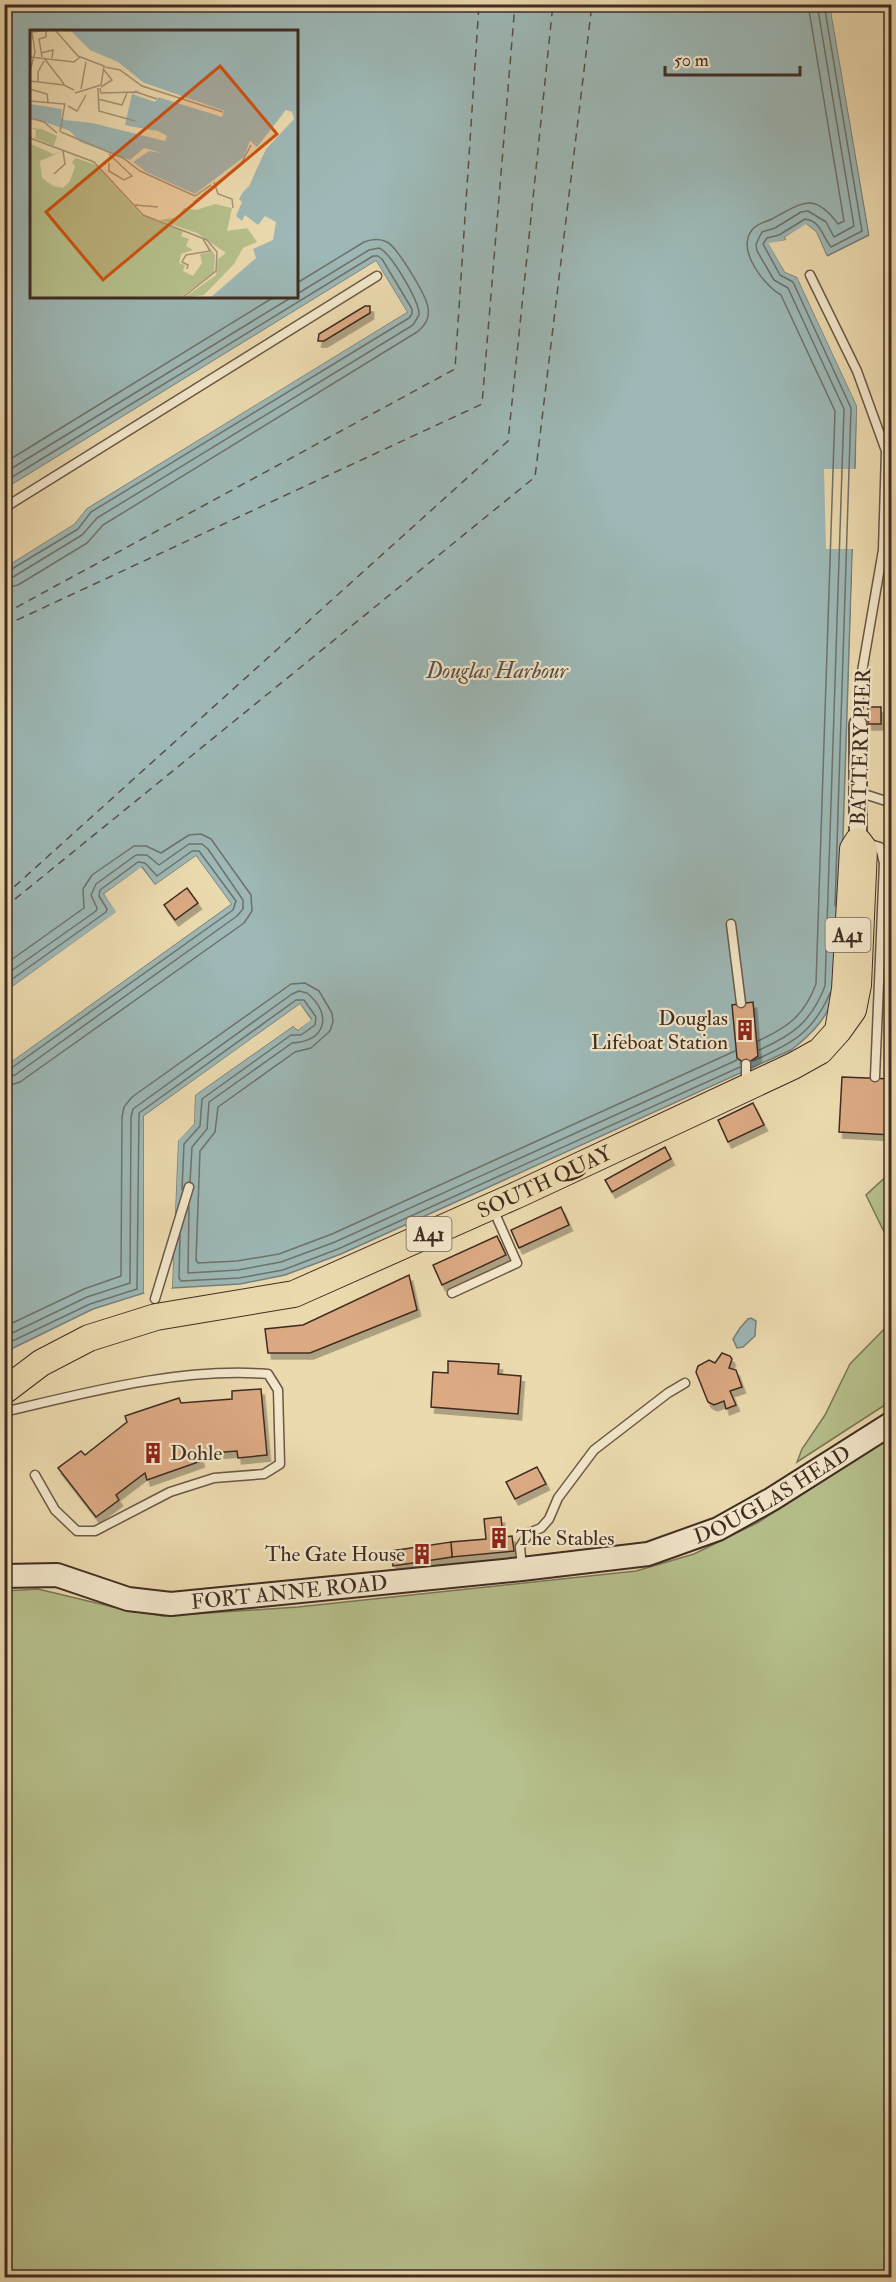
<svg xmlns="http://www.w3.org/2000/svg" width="896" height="2282" font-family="'IM FELL Double Pica',serif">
<defs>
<filter id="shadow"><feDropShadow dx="3.5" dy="6" stdDeviation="0" flood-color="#0004"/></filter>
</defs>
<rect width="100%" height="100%" fill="#ecdaaf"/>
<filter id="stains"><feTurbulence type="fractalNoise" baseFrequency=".00333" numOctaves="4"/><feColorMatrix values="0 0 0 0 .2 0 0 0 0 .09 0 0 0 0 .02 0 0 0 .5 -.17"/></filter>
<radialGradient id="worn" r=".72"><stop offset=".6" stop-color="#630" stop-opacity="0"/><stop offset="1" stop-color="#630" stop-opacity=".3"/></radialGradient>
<g fill="#b6c08c" stroke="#7b7657" stroke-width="1.5">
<polygon points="891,1172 891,1246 866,1195"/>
<polygon points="891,1322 891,1401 797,1462 802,1449 825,1415 850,1364"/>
<polygon points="891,1438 891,2277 5,2278 5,1591 38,1589 113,1607 163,1616 298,1607 636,1571 694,1554 757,1523"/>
</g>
<g fill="#9db8b6" stroke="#78807b" stroke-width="1.5" fill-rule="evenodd">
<path d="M5,5h825l39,230 -42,21 -11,-24 -9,-7 -22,12 1,3 -17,4 16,28 12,5 60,129 -19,583c-12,29 -22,42 -47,61l-450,204 -56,21 -45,9 -68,4 6,-148 16,-16 1,-29 98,-69 5,4 13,-11 -11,-15 -156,112v177l-51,16 -88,43v-286l226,-162 -35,-48 -41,29 -13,-18 -38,27 13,18 -112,80v-425l69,-43 13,-16 320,-196 -31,-51 -371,228zM32,32h265v265h-265z"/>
<polygon points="748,1319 751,1318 756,1321 755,1336 743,1347 737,1348 733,1339 740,1328"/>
</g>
<g fill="#ecdaaf">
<polygon points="833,4 872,234 870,238 830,5"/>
<polygon points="806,224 816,232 828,259 825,258 814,234 806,228 789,238 788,243 773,245 787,269 800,275 860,406 851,724 848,725 853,549 826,549 824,469 856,469 857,406 797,277 785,272 768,243 786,240 785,237"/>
<polygon points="376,261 407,312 87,508 74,524 5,567 4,563 72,522 85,505 403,311 375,265 5,492 5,489"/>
<polygon points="196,856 231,904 5,1066 4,1062 227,904 195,860 155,888 152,887 141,871 108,895 119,911 119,915 4,995 5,992 116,912 104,894 141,867 155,885"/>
<polygon points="300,1004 311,1020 298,1030 293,1026 195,1095 194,1124 178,1141 172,1288 169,1288 175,1140 191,1123 193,1094 292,1023 298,1026 307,1019 300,1008 147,1117 147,1293 144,1293 144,1116"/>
</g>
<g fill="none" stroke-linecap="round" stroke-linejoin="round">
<g stroke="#6e726c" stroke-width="1.5">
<path d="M824,4l38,227 -31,16c-9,-11 -10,-26 -26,-28l-26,16 -12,3 -4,6 17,31 13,7 58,126 -16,498"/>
<polyline points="4,463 274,297"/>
<polyline points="4,473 292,297"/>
<polyline points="4,482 373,256 378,256 382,259 412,309 412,314 409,318 91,512 78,529 10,570 4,571"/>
<path d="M4,579l9,-2 69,-42 15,-17 316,-193 6,-10c1,-13 -28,-62 -40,-67l-10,2 -72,44"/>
<path d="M4,588l14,-3 69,-42 16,-18 314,-193c8,-6 13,-13 11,-24 -1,-12 -31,-61 -41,-66 -8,-4 -15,-3 -23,0l-67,41"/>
<polyline points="4,965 84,908 83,889 92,875 134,846 146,846 161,853 189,835 201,834 211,839 251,895 252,911 244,923 20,1082 4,1087"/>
<polyline points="4,976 96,911 97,908 91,895 96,884 136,855 147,855 159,865 189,844 202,844 208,849 243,900 243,909 237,916 15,1075 4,1078"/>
<polyline points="4,985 106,912 107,909 99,896 100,890 138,862 145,863 157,876 192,851 199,851 236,901 233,910 10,1069 4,1070"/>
<path d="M758,1041c30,-14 46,-25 58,-57l19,-573 -54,-116c-17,-10 -45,-45 -29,-65 5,-7 12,-7 20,-11 29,-15 41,-29 66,5l6,-3 -36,-217"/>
<path d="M759,1050c34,-15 52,-28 66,-64l19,-577 -56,-121 -14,-8 -17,-29 -1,-7 6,-12 13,-4 26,-16 7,-1 18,11 8,15 20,-11 -37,-222"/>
<path d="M753,1061c38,-17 60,-28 77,-68"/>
<polyline points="189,1206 188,1273 238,1270 281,1262 335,1242 737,1060"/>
<polyline points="180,1235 179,1278 181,1281 239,1278 283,1270 338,1249 740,1067"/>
<polyline points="4,1327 84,1289 121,1276 122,1117 124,1107 132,1097 291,984 305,983 319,991 332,1013 333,1022 330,1031 311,1048 295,1052 218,1107 215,1132 200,1151 196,1260 198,1263 237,1261 279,1254 332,1234 735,1051"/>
<path d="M4,1337l83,-40 43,-14 1,-166 2,-8 159,-115 7,-3 8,2c26,21 19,49 -15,50l-83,59 -2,27 -15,18 -2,35"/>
<polyline points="4,1345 90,1304 137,1289 139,1113 296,1000 304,1000 316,1017 315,1025 301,1035 291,1035 202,1099 200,1126 184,1144 182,1190"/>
</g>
<g stroke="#574f47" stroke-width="1.5" stroke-dasharray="8 6" stroke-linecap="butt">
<polyline points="4,614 455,369 479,4"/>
<polyline points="4,626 482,404 515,4"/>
<polyline points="4,896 508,441 553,4"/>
<polyline points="4,908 535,477 592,4"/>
</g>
</g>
<g fill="#dba982" stroke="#402c22" stroke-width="1.5" filter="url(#shadow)">
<polygon points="365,306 370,306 370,313 324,341 318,341 319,334"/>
<rect x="868" y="707" width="13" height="17"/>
<polygon points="187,888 198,903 175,920 164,905"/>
<polygon points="753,1002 758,1056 746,1064 737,1058 732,1005"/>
<polygon points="842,1077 892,1079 892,1135 839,1132"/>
<polygon points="753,1103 764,1125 728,1142 718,1120"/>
<polygon points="665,1147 671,1159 612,1192 605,1180"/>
<polygon points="561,1207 569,1225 519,1248 511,1230"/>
<polygon points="497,1236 506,1255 442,1285 433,1265"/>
<polygon points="409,1275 417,1310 310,1353 268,1353 265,1329 303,1325"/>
<polygon points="722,1353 730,1356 732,1359 729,1368 736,1370 742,1387 730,1391 736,1405 726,1409 724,1401 714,1405 708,1402 696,1372 698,1366 709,1360 715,1363"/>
<polygon points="448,1361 499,1364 498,1374 521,1376 518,1414 431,1407 433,1372 448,1373"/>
<polygon points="261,1389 267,1455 238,1458 237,1451 199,1454 201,1461 147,1480 145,1473 116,1495 119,1500 96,1517 58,1468 81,1451 85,1455 127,1422 125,1416 179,1398 181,1403 232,1399 232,1391"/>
<polygon points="537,1467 546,1484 515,1499 506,1482"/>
<polygon points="501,1517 503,1537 512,1536 514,1551 452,1557 451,1542 486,1539 484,1519"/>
<polygon points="451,1542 452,1557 393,1566 391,1551"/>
</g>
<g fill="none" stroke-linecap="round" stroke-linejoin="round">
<defs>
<g id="lane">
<polyline points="810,275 857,371 886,451 883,550 859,689 858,724"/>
<polyline points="4,508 377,276"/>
<polyline points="858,792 892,803"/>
<polyline points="866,843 880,847 884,863 875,1077"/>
<polyline points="731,924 741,1003"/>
<polyline points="746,1064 746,1084"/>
<polyline points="452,1293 517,1263 493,1209"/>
<polyline points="155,1299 189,1187"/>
<path d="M4,1412c84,-20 178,-45 264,-38l10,16 2,74 -16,10 -50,4 -44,14 -75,39h-18l-22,-21 -20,-35"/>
<polyline points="522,1568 520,1547 529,1533 541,1528 549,1519 558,1498 594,1450 668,1393 685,1383"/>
</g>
<polyline id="street" points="858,724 858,841"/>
<g id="secondary">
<path id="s1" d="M4,1576l53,-1 71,24 43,5 351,-35 126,-15 70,-25 54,-30 120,-76"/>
</g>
<g id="primary">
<path id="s2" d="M4,1391l37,-28 48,-25 67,-21 138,-23 225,-100 274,-128 27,-15 18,-20 15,-21 5,-25 6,-136 -6,-8 -5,8 -8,140 -7,42"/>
</g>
</defs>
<use href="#lane" stroke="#6b5845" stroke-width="11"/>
<use href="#street" stroke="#6b5845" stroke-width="20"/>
<use href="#secondary" stroke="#402c22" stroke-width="26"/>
<use href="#primary" stroke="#402c22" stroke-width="28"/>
<use href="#lane" stroke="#f3e7cb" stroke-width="8"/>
<use href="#street" stroke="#f3e7cb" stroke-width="16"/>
<use href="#secondary" stroke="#f3e7cb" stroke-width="22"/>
<use href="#primary" stroke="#ecdaaf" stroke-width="26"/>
</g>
<defs>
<symbol id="building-bare" viewBox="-9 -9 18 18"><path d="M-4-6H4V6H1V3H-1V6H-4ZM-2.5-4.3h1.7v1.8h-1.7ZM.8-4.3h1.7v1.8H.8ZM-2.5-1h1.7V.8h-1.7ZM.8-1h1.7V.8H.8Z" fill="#8f2418" stroke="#f3e7cb" stroke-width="2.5" paint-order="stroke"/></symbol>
</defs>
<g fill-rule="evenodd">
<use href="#building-bare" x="730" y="1015" width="30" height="30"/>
<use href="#building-bare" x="138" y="1438" width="30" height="30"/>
<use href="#building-bare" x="484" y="1523" width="30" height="30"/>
<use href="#building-bare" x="407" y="1539" width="30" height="30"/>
</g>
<g text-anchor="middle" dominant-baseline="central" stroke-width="4.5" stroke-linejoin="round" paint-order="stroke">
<g fill="#f3e7cb" stroke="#766455" stroke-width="1.5">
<rect x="825.5" y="918" width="45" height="34" rx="4.5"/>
<rect x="406.5" y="1217" width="45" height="34" rx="4.5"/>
</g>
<g font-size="20" font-weight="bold" fill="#402c22">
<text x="848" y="935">A41</text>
<text x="429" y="1234">A41</text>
</g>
<g font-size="21" fill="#402c22" stroke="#f3e7cb">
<text transform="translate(861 747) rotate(-88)">BATTERY PIER</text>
<text stroke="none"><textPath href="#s2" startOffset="585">SOUTH QUAY</textPath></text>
<text stroke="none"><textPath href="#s1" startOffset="789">DOUGLAS HEAD</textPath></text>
<text stroke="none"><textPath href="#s1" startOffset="290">FORT ANNE ROAD</textPath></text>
</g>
<g font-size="21" fill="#402c22" stroke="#f3e7cb" text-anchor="end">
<text x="728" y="1018">Douglas<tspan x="728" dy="24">Lifeboat Station</tspan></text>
<text x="170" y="1453" text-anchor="start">Dohle</text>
<text x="516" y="1538" text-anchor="start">The Stables</text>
<text x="405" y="1554">The Gate House</text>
</g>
<g font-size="22" font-style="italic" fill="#574f47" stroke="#f3e7cb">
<text x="497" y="671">Douglas Harbour</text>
</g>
</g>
<g transform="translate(30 30)">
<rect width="268" height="268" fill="#ecdaaf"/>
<path d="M0,98l12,1 15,7 -3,10 -19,-8 1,-8zM1,114l22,10 8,-2 -21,9 2,17 11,8 10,2 7,-7 5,-14 -3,-5 4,-4 20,7 45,50 42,16 -2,5 8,3 -3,7 7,4 -12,4 -2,9 6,2 -2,6 10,5 9,-13 -2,-9 11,-2 -5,-10 9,13 -1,17 -34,26h-150zM185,174l17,4 -5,23 20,-3 10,14 -14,6 -9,16 -30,31 -20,3 32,-23 2,-16 8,-6 -29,-20 -38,-13 21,-3 4,-9 12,2z" fill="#b6c08c"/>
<path d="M40,0h228v268h-88l46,-40 -3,-9 20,-9 3,-18 -11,-6 -7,9 -13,-10 -3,6 -6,-5 6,-14 -3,-3 27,-50 28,-32 -8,-7 -29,37 -7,-6 -6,16 -49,37 -49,-22 -13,-10 16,-11 13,2 -18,-5 -14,12 -50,-18 -10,-11 -40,-14v-13l32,5 -1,9 4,2 27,3 73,18 -7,-8 -33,-8 7,-31 4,-4 48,15 40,6 -80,-28 -26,-21 -28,-12z" fill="#9db8b6"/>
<path d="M112,52l82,29 -2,6 -63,-20 -4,5 -23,-8 8,-2 -4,-2 3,-2 48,14 -31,-10 -16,-7zM256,80l6,2 2,7 -28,30 -17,37 -13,13 28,-51 27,-30 -1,-4h-6l-1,8 -27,28zM69,91l59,10 9,5 -2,5z" fill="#ecdaaf"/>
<path fill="none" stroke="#9db8b6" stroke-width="3" d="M128,70l62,29 79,-55M142,75l49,19 78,-55M106,92l83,11 80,-54M124,95l64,12 81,-53"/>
<path fill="none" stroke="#a79477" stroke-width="1.5" d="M25,0l23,26 26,10 -3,19M2,2l19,-2M11,23l12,-3 -1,8M0,27l44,5 6,-5M12,27l-3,-18 7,-2v-6M14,28l20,26M75,37l15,3 22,16 81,26M0,41l5,-19 -3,-20M0,51l34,4 10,5M8,51v-9l6,-11M71,57l11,-7 -8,-10M68,58l1,23 36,10M70,58l1,5 35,-1 21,7M0,59l17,5 1,8M51,59l5,-27M45,63l26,-8M68,69l24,6 5,-12M0,71l34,3M38,76l9,5 9,-16M0,88l14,4 13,11M30,102l5,-29M31,102l62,26 17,13 55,25M0,108l64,24 49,53 64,25 10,12 -1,19 -34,27M79,124l23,22 -8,4 -15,-9v-8M24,144l11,-10 -2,-13M184,152l4,12 14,5 1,9M165,166l16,-11M164,172l48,-40 9,-17M105,175l23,2M157,239l1,-4 -6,-3 4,-7 24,-4 -7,-12"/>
<path fill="#cf520f" fill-opacity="0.15" stroke="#cf520f" stroke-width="3" d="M190,36l57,68 -174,146 -57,-68z"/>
<rect width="268" height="268" fill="none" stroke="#402c22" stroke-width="3"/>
</g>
<rect width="896" height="2282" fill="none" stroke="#ecdaaf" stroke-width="24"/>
<rect x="6" y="6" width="884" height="2270" fill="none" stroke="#402c22" stroke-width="3"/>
<rect x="12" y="12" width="872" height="2258" fill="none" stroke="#402c22" stroke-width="1.5"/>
<path d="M665 66v9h135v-9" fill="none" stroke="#402c22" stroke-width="3"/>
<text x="674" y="66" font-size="18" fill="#402c22" stroke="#f3e7cb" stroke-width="4.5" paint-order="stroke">50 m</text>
<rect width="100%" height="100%" filter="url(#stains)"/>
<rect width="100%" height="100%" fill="url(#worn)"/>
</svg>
